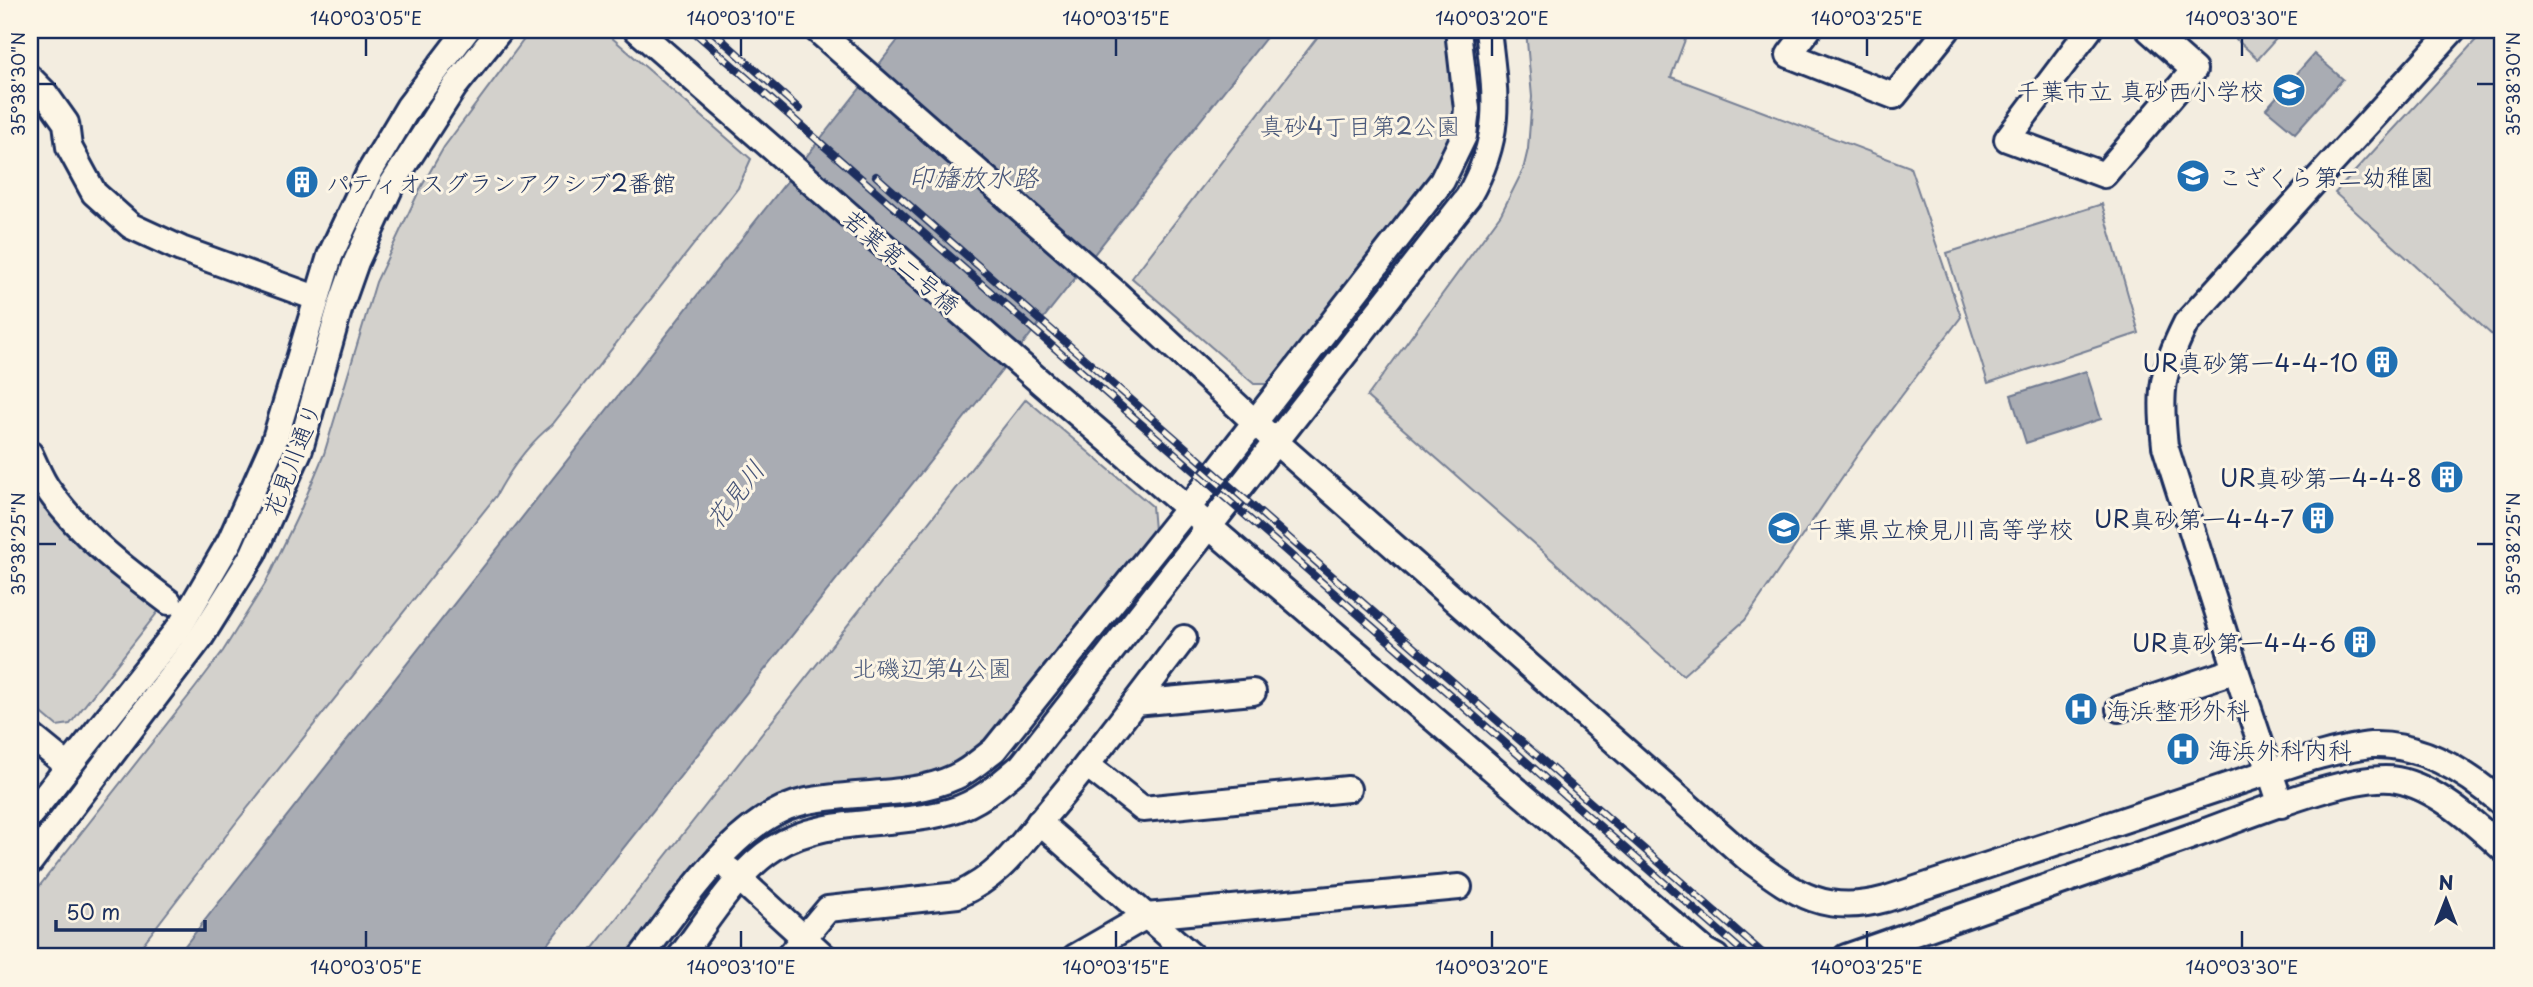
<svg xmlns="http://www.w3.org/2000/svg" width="2533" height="987" font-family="'Playpen Sans','Klee One',sans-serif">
<rect width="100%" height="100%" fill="#f3ede0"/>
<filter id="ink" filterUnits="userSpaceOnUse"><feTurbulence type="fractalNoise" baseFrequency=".0143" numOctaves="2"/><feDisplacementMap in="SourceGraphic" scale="14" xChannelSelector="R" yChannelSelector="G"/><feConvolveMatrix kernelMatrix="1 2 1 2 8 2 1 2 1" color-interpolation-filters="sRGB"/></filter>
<g filter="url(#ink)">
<g fill="#d3d1cc" stroke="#778095" stroke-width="2">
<path d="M531,30h72l148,129 -13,29 -186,237c-23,18 -42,45 -56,71l-258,324 -105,137h-103v-59l165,-210 28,-37 42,-67 35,-73 24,-57 52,-172 43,-91 25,-44z"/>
<polygon points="1323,30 1451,30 1458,128 1446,158 1267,384 1254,384 1132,278"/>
<polygon points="1526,30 1665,30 1686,37 1671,77 1910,167 1961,317 1860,451 1745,620 1683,675 1367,397 1501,214 1523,170 1528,149 1532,97"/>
<polygon points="2226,30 2284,30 2258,59"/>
<polygon points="2485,30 2503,30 2503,345 2335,193"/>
<polygon points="2102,204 2139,333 1988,383 1947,253"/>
<polygon points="1026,399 1152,506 1154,530 986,747 955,766 910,779 800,794 752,812 708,849 711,857 631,957 586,957"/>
<polygon points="30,479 160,609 70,724 57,726 30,703"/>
<polygon points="707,892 713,893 714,898 668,957 656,957"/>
</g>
<g fill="#a9acb3" stroke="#707a91" stroke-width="2">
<polygon points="906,30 1272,30 537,957 176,957"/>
<polygon points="2314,54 2343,79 2295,133 2266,109"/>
<polygon points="2086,371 2101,419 2026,443 2011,395"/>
</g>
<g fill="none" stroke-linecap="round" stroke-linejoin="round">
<defs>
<g id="minor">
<polyline points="637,30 1045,386 1705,951 1716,957"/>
<path d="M817,30l299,263 160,149 471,416c48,35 77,58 139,41l425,-141c20,-5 39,-11 60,-13 49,-2 96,27 132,59"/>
<polyline points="1808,30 1789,55 1894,96 1947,30"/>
<polyline points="2089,30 2007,139 2104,175 2194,70 2149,30"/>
<polyline points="30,78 44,92 66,123 69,147 94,193 131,226 181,249 316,298"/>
<path d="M30,454c6,12 11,27 20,38 31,44 76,78 119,110"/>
<polyline points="1135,703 1253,692"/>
<polyline points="2119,709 2236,670"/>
<polyline points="30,735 68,766"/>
<polyline points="1087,765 1143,809 1348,789"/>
<path d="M2281,805l-45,-135 -71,-224c-6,-55 -4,-73 21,-123l267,-293"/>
<polyline points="30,815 181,625 230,541 274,442 330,256 369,173 409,106 467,30"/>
<polyline points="1039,822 1193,957"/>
<polyline points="30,862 201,637 253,554 300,449 340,307 356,262 392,184 455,86 500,30"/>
<polyline points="730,870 825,957"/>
<path d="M641,957c40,-51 95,-140 162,-155 48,-11 107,-4 152,-25 14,-6 27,-18 39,-27l195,-243 253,-326 22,-45 3,-27 -9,-79"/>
<path d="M680,957c27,-35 56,-85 94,-109 52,-33 119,-20 177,-37 28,-8 49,-27 71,-46l446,-568c35,-61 28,-100 20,-167"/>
<path d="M788,957l40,-48 130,-14c45,-21 59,-47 90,-83 48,-56 91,-115 136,-174"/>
<polyline points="1075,957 1146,916 1459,887"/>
<path d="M1846,957c117,-41 235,-82 352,-123 45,-16 156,-63 199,-54 40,8 77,43 106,69"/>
</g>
</defs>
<use href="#minor" stroke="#1b2f5e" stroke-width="30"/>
<use href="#minor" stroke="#fcf5e5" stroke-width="24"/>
<defs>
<g id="rail">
<polyline points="692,30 1749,957"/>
<polyline points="711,30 799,109"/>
<polyline points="876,176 1767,957"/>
</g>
</defs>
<use href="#rail" stroke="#1b2f5e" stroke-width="8"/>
<use href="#rail" stroke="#fcf5e5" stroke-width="5" stroke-dasharray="16" stroke-linecap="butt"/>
</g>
</g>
<path fill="none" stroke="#1b2f5e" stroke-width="2.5" d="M366,38v18M741,38v18M1116,38v18M1492,38v18M1867,38v18M2242,38v18M38,84h18M2477,84h17M38,544h18M2477,544h17M366,931v17M741,931v17M1116,931v17M1492,931v17M1867,931v17M2242,931v17"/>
<defs>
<symbol id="school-disc" viewBox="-11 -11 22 22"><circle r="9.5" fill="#1f6fb2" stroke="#fcf5e5"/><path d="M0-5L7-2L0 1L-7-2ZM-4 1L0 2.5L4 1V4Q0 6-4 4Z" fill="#fff"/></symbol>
<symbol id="building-disc" viewBox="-11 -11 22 22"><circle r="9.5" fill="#1f6fb2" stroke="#fcf5e5"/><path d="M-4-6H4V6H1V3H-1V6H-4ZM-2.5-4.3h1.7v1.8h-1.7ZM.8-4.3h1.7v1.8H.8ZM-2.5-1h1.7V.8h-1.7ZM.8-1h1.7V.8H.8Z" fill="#fff"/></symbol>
<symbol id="hospital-disc" viewBox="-11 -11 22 22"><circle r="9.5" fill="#1f6fb2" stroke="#fcf5e5"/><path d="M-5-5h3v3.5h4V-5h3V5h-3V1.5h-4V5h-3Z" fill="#fff"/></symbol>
</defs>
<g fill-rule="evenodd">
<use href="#school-disc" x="2270" y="71" width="38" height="38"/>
<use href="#school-disc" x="2174" y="157" width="38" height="38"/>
<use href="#building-disc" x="283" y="163" width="38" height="38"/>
<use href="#building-disc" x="2363" y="343" width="38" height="38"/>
<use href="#building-disc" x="2428" y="458" width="38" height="38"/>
<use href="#building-disc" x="2299" y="499" width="38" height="38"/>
<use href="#school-disc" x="1765" y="509" width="38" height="38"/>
<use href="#building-disc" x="2341" y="623" width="38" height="38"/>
<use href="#hospital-disc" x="2062" y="690" width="38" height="38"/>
<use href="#hospital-disc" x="2164" y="730" width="38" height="38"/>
</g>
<g text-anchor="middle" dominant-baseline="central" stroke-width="6" stroke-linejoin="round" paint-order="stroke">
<g font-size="24" fill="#1b2f5e" stroke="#fcf5e5" text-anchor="end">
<text x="2264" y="90">千葉市立 真砂西小学校</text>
<text x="2218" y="176" text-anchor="start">こざくら第二幼稚園</text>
<text x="326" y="182" text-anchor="start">パティオスグランアクシブ2番館</text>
<text x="2358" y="362">UR真砂第一4-4-10</text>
<text x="2422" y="477">UR真砂第一4-4-8</text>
<text x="2294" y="518">UR真砂第一4-4-7</text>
<text x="1809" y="528" text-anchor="start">千葉県立検見川高等学校</text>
<text x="2336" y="642">UR真砂第一4-4-6</text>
<text x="2106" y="709" text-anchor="start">海浜整形外科</text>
<text x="2208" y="749" text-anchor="start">海浜外科内科</text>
</g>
<g font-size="24" fill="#49587a" stroke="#fcf5e5">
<text x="1360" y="125">真砂4丁目第2公園</text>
<text x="932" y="667">北磯辺第4公園</text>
</g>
<g font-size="24" fill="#1b2f5e" stroke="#fcf5e5">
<text transform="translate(902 261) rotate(41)">若葉第二号橋</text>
<text transform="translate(291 459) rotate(-69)">花見川通り</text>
</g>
<g font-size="26" font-style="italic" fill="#465478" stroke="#fcf5e5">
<text x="973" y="176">印旛放水路</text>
<text transform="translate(734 494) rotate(-52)">花見川</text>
</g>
</g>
<rect width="2533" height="987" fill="none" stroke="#fcf5e5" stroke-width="77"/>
<g transform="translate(2446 900)" stroke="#fcf5e5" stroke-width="5" paint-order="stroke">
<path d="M0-5L12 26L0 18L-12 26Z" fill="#1b2f5e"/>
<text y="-10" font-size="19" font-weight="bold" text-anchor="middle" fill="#1b2f5e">N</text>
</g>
<path d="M56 920v10h149v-10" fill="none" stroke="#1b2f5e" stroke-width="3.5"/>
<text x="66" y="920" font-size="21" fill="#1b2f5e" stroke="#fcf5e5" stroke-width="5" paint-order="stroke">50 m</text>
<rect x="38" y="38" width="2456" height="910" fill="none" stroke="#1b2f5e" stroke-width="2.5"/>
<g font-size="18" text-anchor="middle" fill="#1b2f5e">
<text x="366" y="25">140°03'05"E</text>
<text x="741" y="25">140°03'10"E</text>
<text x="1116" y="25">140°03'15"E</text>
<text x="1492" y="25">140°03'20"E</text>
<text x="1867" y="25">140°03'25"E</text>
<text x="2242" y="25">140°03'30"E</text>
<text transform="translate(19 84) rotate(-90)" y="6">35°38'30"N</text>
<text transform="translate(2514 84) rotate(-90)" y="6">35°38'30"N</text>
<text transform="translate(19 544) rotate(-90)" y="6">35°38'25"N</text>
<text transform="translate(2514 544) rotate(-90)" y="6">35°38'25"N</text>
<text x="366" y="974">140°03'05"E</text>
<text x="741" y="974">140°03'10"E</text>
<text x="1116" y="974">140°03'15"E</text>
<text x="1492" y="974">140°03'20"E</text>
<text x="1867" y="974">140°03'25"E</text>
<text x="2242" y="974">140°03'30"E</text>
</g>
</svg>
